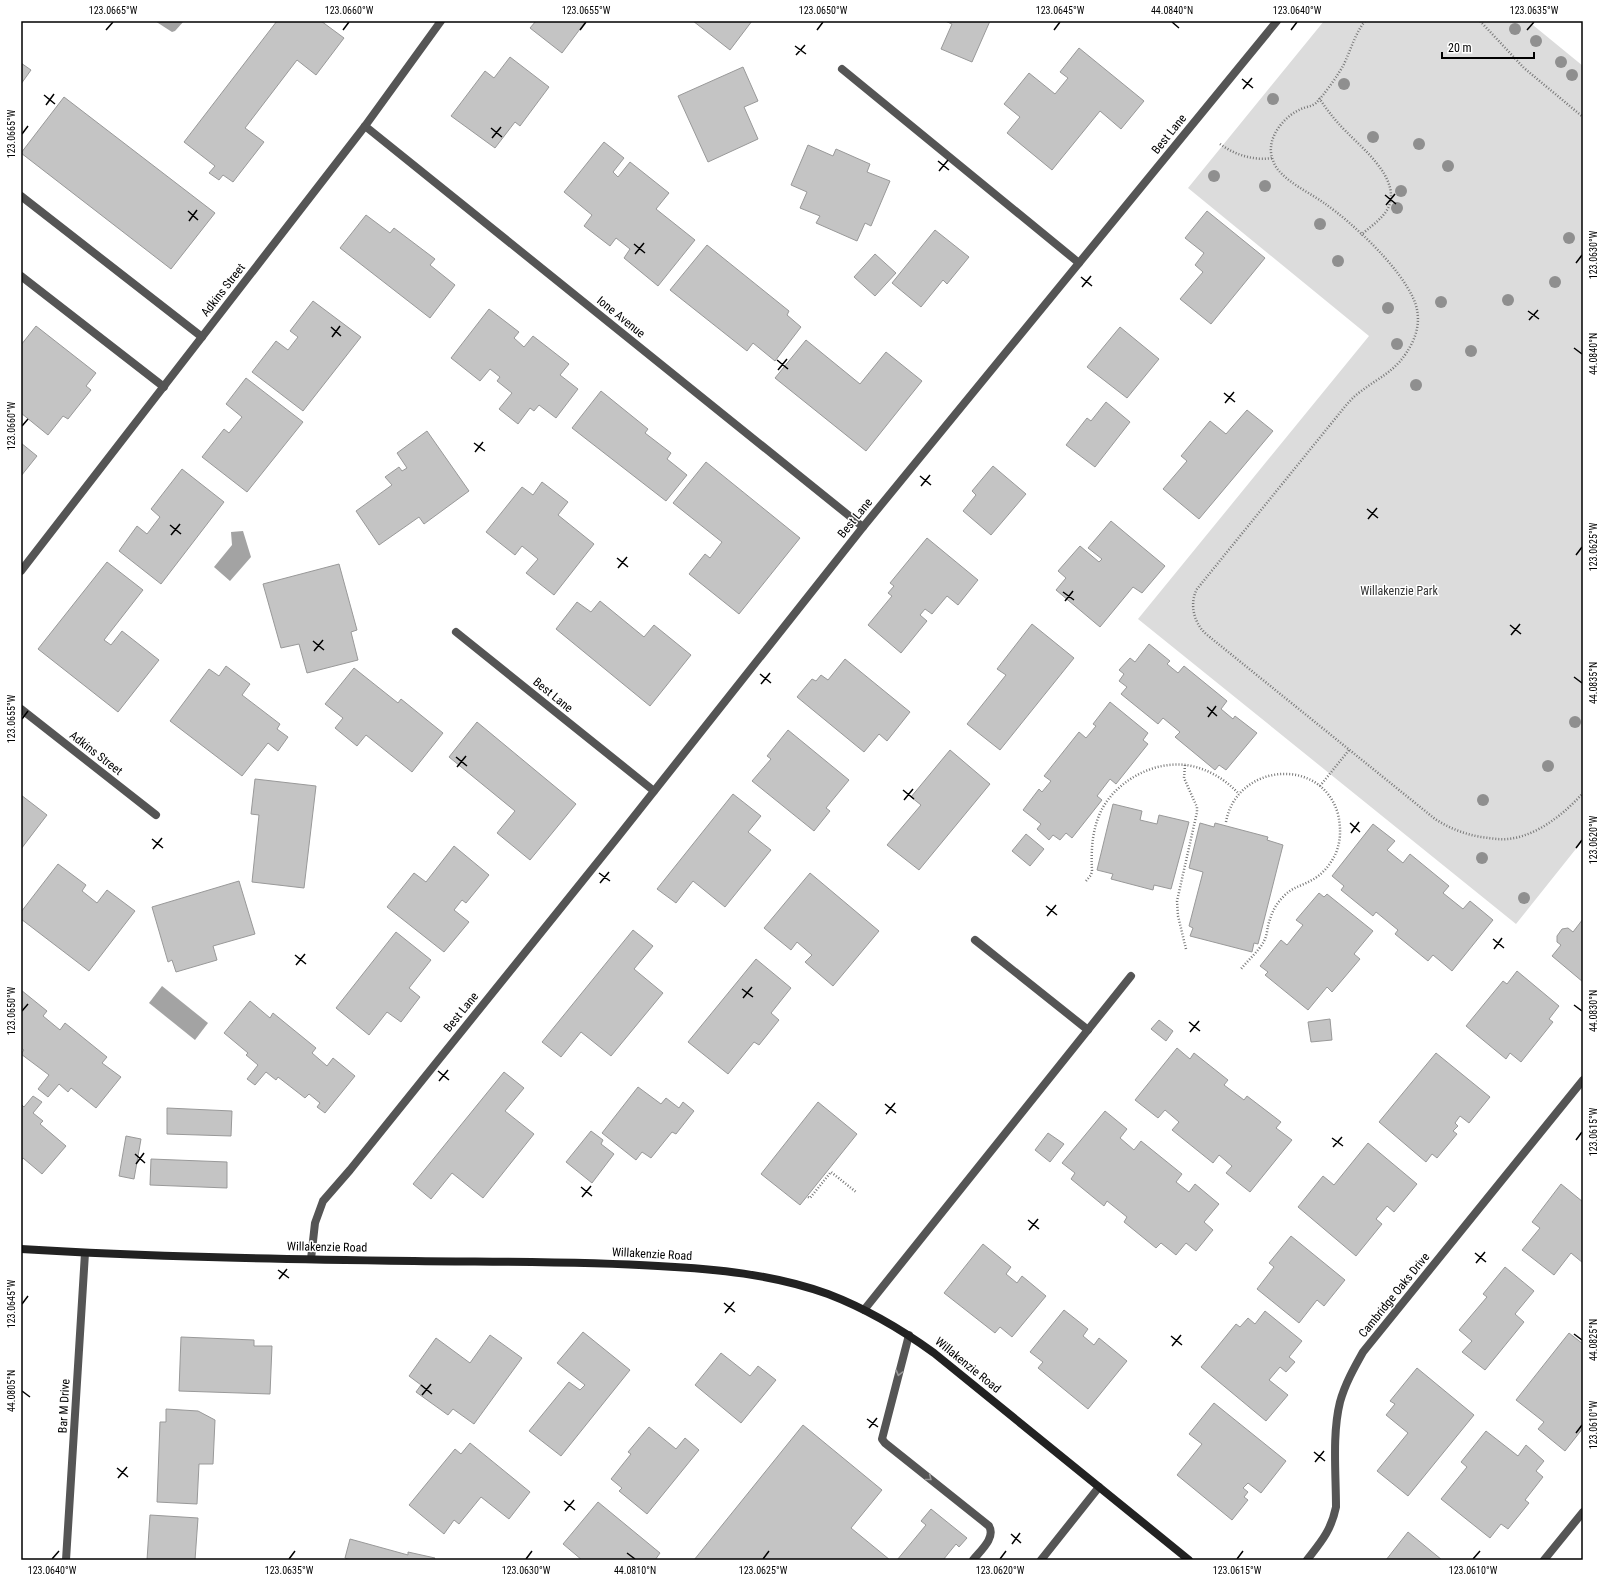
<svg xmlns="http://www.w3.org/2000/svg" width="1604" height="1581" font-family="'Roboto Condensed',sans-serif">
<rect width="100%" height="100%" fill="#fff"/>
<polygon fill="#dcdcdc" points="1324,21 1528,21 1583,66 1583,840 1516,924 1138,619 1369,336 1188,188"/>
<g fill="#a3a3a3">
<polygon points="155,21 184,21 175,31 172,32"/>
<polygon points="243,531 251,557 230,581 214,567 232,545 231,532"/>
<polygon points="162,986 208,1023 195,1040 149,1003"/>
</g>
<g fill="#c4c4c4" stroke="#999">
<polygon points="277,21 321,21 344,38 316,75 297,60 245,128 264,142 233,182 223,175 219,180 209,173 215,166 184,142"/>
<polygon points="536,21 586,21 562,53 530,28"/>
<polygon points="693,21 752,21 730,50"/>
<polygon points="945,21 990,21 972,62 941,49 952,24"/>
<polygon points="1079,48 1144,101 1121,129 1100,111 1052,170 1007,133 1020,117 1004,104 1029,73 1055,94 1068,78 1060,72"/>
<polygon points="510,57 549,87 520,126 515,122 495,148 451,116 485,71 494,78"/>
<polygon points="21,63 31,70 21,84"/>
<polygon points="743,67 758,101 744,107 758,139 708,162 678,96"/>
<polygon points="64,97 215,213 171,269 21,153"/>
<polygon points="604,142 624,158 613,172 618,177 630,162 669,193 656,209 695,240 658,286 624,258 630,249 616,238 610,246 584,226 592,215 564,192"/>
<polygon points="808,145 833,156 836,149 870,164 867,172 890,181 871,226 865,223 857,241 816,223 820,216 800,208 807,192 791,185"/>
<polygon points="1207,211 1265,258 1211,324 1180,299 1203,272 1195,265 1204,253 1185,238"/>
<polygon points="366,215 390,233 394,228 435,259 430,265 455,285 430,318 340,248"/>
<polygon points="935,230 969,257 947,284 943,280 921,307 892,283"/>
<polygon points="707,245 789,311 787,315 801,327 775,361 753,343 747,351 670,290"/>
<polygon points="875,254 896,273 875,296 854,277"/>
<polygon points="313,301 361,337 303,411 252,372 276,341 288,350 298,337 290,331"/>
<polygon points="489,309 519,332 514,338 524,347 533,336 569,364 560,375 578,389 556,418 539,405 534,411 530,408 518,424 499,409 512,393 497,381 500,377 490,369 480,381 451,358"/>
<polygon points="36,326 96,373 86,386 91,390 68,419 63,416 48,435 21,413 21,345"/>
<polygon points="1120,327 1159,359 1127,398 1087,367"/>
<polygon points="806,340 860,384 886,352 922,381 866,451 775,378"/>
<polygon points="246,378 303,422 247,492 202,457 224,429 229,433 242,417 226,404"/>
<polygon points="601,391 648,429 645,433 671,453 667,459 687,475 666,501 572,428"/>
<polygon points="1106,402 1130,422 1095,467 1066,445 1087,418 1091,421"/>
<polygon points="1247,410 1273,431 1199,519 1163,489 1187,461 1181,456 1210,421 1226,434"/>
<polygon points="427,431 469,491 424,524 419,517 379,545 356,511 392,485 385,477 399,467 402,471 407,468 397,453"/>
<polygon points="21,443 37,456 21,476"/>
<polygon points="706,462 800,538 739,614 689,574 705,554 710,558 722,542 673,503"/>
<polygon points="993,466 1026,494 991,535 963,511 976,495 972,491"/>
<polygon points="182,469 224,502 161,584 119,551 137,526 147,534 160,517 151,509"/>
<polygon points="542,482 568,502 558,515 594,544 554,595 526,573 538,559 522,546 515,555 486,532 522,487 533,495"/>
<polygon points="1111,521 1165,566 1142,593 1133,587 1100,627 1056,590 1066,578 1058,571 1080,546 1099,562 1102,559 1088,548"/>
<polygon points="927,538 978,580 958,605 947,596 932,614 925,609 920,615 927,621 901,653 868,625 892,596 888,593 894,586 890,583"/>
<polygon points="107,562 143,590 104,640 111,645 122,631 159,660 118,712 38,649"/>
<polygon points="339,564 357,630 351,632 358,660 307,673 299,644 281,648 263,584"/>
<polygon points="600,601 644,637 654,625 691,655 650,706 556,629 577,602 591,612"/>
<polygon points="1032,624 1074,658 1000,750 967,724 1006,675 997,669"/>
<polygon points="1149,644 1170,661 1167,664 1178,673 1184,666 1227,701 1221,709 1233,719 1235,716 1257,733 1226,770 1219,765 1215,770 1175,737 1180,732 1163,718 1158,724 1121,694 1127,687 1119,681 1124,674 1119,670 1130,658 1135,662"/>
<polygon points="845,659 910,712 887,741 879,734 864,752 797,697 812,679 816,681 821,675 828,680"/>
<polygon points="226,666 250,684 242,695 280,724 277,729 288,737 278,751 268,743 242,776 170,721 209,669 219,676"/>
<polygon points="354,668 398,703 401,699 443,733 412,772 366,735 357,746 335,728 343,718 325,704"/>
<polygon points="1110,702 1148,733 1143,740 1148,744 1116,784 1110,779 1097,796 1102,800 1072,838 1066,833 1060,840 1053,835 1049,840 1037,829 1041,824 1023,810 1039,789 1042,792 1051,781 1044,776 1079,732 1086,738 1096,726 1093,724"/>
<polygon points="477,722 576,804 530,860 497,833 515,811 449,757"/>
<polygon points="788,730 849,780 826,808 830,811 814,831 752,781 771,759 767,756"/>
<polygon points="950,750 990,784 919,870 887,845 921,805 911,797"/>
<polygon points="255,779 316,786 304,888 252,882 259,815 251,814"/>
<polygon points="733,794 761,816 748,832 771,850 725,907 693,881 676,903 657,889"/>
<polygon points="21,795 47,815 21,849"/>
<polygon points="1113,804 1142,811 1140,820 1157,824 1159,815 1189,822 1171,889 1154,885 1153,890 1111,879 1113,874 1097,870"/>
<polygon points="1200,823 1214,827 1215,823 1268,837 1267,840 1283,845 1258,944 1254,943 1252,952 1190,936 1193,928 1189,926 1203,872 1189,868"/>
<polygon points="1373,824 1395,841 1387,850 1403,863 1410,854 1449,886 1443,893 1463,909 1470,901 1493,920 1452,971 1433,955 1428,961 1395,934 1398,930 1376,912 1373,916 1341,890 1344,886 1332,876"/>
<polygon points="1026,834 1044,849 1030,866 1012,851"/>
<polygon points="454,846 489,875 466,903 462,900 454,910 469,922 444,952 387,907 414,873 426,882"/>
<polygon points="58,864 86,885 82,891 97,903 107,890 135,911 89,971 21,919 21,912"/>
<polygon points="810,873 879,931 833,986 805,962 812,955 797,942 791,950 764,928"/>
<polygon points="239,881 255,934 213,946 217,960 176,972 172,960 168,962 152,907"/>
<polygon points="1319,893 1324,897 1327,894 1373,931 1354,954 1360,959 1332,992 1327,987 1308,1010 1265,975 1268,972 1260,966 1281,940 1287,945 1303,925 1296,920"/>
<polygon points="1583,919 1583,982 1552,956 1561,945 1557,942 1557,936 1562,929 1568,928 1573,932"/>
<polygon points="633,930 653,946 634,969 663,993 611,1056 581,1032 561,1057 542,1042"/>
<polygon points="396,932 431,960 409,988 420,997 401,1022 387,1012 369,1035 336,1008"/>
<polygon points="756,959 791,988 771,1013 779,1020 759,1045 754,1042 728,1074 688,1042"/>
<polygon points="1517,971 1559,1006 1549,1019 1553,1022 1521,1062 1510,1053 1506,1059 1466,1026 1503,981 1507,984"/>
<polygon points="21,990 47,1011 43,1016 60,1030 65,1023 107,1057 102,1063 121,1077 96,1108 71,1088 68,1092 59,1084 48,1097 38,1089 49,1075 21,1054 24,1050 21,1048"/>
<polygon points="250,1001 270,1018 273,1013 316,1048 312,1053 327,1066 333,1058 355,1076 325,1113 317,1107 320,1103 309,1094 305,1098 278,1077 276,1080 266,1072 255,1085 247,1079 258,1065 246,1055 248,1053 224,1033"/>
<polygon points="1330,1019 1332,1040 1311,1042 1308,1022"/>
<polygon points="1159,1020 1173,1031 1166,1041 1151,1029"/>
<polygon points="1177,1048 1190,1059 1194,1053 1228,1080 1224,1085 1244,1100 1247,1096 1281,1122 1276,1128 1292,1140 1250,1192 1226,1173 1232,1166 1219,1155 1213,1163 1172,1130 1179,1122 1165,1110 1158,1118 1135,1100"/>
<polygon points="1436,1053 1490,1097 1469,1123 1460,1116 1455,1123 1458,1126 1453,1131 1457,1134 1437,1158 1432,1154 1426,1162 1379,1122"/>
<polygon points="504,1072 524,1088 505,1111 534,1134 483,1198 452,1173 431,1199 413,1184"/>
<polygon points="638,1087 661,1104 666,1098 679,1108 683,1102 694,1111 676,1134 672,1132 651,1158 642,1152 636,1160 602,1133"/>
<polygon points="33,1096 42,1102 33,1113 43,1121 40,1124 66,1146 42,1174 23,1158 21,1161 21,1104 24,1107"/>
<polygon points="818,1102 857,1134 800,1205 761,1174"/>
<polygon points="167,1108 232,1111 231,1136 167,1134"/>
<polygon points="1105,1111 1127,1129 1120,1138 1134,1150 1141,1141 1182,1174 1176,1182 1189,1192 1195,1184 1219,1204 1204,1222 1213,1230 1196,1251 1186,1243 1176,1255 1161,1243 1156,1248 1124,1222 1127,1217 1107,1201 1104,1206 1071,1179 1075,1173 1062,1163"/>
<polygon points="591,1131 603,1140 601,1144 614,1154 592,1183 566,1162"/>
<polygon points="1048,1133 1064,1144 1050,1162 1035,1150"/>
<polygon points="126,1136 141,1139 134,1179 119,1176"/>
<polygon points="1368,1143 1417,1184 1394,1212 1387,1206 1376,1219 1382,1224 1356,1256 1298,1207 1323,1176 1334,1185"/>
<polygon points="151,1159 227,1162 227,1188 150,1185"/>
<polygon points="1561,1184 1583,1202 1583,1263 1571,1253 1554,1275 1522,1250 1540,1228 1532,1222"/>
<polygon points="1291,1236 1345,1280 1324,1306 1317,1300 1299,1323 1257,1289 1274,1267 1269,1263"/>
<polygon points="983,1244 1011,1267 1006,1274 1017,1283 1022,1276 1046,1296 1012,1337 1000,1327 995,1333 944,1293"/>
<polygon points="1505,1267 1534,1291 1515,1314 1524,1322 1485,1370 1462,1352 1472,1341 1459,1330 1487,1297 1483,1294"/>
<polygon points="1064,1310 1088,1329 1083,1336 1094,1345 1099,1338 1127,1361 1088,1409 1038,1368 1043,1362 1030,1352"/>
<polygon points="1265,1311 1302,1341 1289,1357 1295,1362 1286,1372 1280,1367 1269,1380 1288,1395 1266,1421 1201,1367 1236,1324 1240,1327 1248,1318 1255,1324"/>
<polygon points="583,1332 630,1370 561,1456 529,1431 569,1382 580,1390 585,1385 557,1363"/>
<polygon points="1569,1333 1583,1344 1583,1428 1565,1451 1538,1429 1544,1422 1516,1400"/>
<polygon points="490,1335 522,1358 474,1424 453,1409 448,1415 416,1392 421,1385 409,1376 436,1338 470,1363"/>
<polygon points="181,1337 254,1340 254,1346 272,1346 270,1394 179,1391"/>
<polygon points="721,1353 750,1376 758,1366 776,1380 741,1423 695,1385"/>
<polygon points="1417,1368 1474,1415 1408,1496 1377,1471 1408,1433 1386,1415 1395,1404 1390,1401"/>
<polygon points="1214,1403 1286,1461 1261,1493 1248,1483 1243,1488 1248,1492 1244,1497 1248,1500 1232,1520 1177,1475 1202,1444 1189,1434"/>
<polygon points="166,1409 198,1411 215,1420 213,1464 199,1464 197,1504 157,1502 160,1422 166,1422"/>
<polygon points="803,1425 882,1490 851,1528 890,1560 694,1560"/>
<polygon points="649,1427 676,1449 685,1438 699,1450 647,1514 619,1491 622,1488 611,1479 631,1454 628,1452"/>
<polygon points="1486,1431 1518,1456 1526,1445 1544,1461 1536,1471 1543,1477 1525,1500 1529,1503 1508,1529 1501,1524 1490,1538 1441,1499 1467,1467 1461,1462"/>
<polygon points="470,1443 530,1492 509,1519 481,1497 459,1524 454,1520 444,1534 409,1505 455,1449 461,1454"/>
<polygon points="598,1502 660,1553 655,1560 582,1560 563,1544"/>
<polygon points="931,1509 967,1538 959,1547 956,1544 943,1560 897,1560 926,1525 921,1521"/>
<polygon points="150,1515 198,1518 195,1560 147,1560"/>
<polygon points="1408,1532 1442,1560 1386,1560"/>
<polygon points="350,1539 408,1555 408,1552 435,1558 434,1560 351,1560 345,1558"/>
</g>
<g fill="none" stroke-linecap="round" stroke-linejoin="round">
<g stroke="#777" stroke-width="2.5" stroke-dasharray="1 2" stroke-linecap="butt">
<path d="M1365,21c-10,13 -14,28 -21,43 -5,10 -20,31 -28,39 -5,4 -12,4 -17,7 -13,6 -27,22 -28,37 -1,8 3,19 9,25 12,13 30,21 44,31 29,20 76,64 90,97 6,14 5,29 -2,43 -14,28 -30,32 -52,49 -7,5 -12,11 -17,17l-146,180c-8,15 -3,34 9,45l229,185c14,9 29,15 46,18 9,1 18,3 27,2 29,-3 56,-25 75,-46"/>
<polyline points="1480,21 1524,68 1583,117"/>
<path d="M1319,98c6,9 12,17 19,25 17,20 63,52 51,83 -5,12 -18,20 -28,29"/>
<path d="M1220,144c15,11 34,17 53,14"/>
<polyline points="1185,765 1184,778 1197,807 1197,812 1177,901 1178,916 1186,949"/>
<polyline points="1320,786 1349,750"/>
<path d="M1226,822c10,-58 95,-67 112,-8 3,14 3,26 -2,39 -5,11 -14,22 -24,27 -10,6 -20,7 -29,17 -8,8 -12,17 -15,29 -1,4 -1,10 -4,15 -5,10 -16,19 -23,28"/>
<path d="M1086,881l5,-6 1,-4c-1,-21 0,-41 9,-60 15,-30 52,-50 85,-46 21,3 39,14 53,29"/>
<polyline points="808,1197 810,1198 831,1172 856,1192"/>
</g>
<g stroke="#555" stroke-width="8">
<polyline points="21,276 164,387"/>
<polyline points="975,940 1088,1030"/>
<polyline points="864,1310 1131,976"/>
<path d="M909,1335l-27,104 3,4 104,83c7,12 -9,25 -16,34"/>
<polyline points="1041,1560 1099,1487"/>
</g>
<g stroke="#555" stroke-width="8">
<polyline points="842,69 1079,263"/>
<polyline points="365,126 863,527"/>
<polyline points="21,196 202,337"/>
<polyline points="21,571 365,126 441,21"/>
<polyline points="456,632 654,791"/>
<polyline points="21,709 156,815"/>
<polyline points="311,1259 315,1223 323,1201 350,1170 617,838 863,527 1277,21"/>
<polyline points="66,1560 85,1253"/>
<path d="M1307,1560c14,-18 24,-29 29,-53 0,-33 -4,-73 4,-105 5,-18 14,-34 23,-50l220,-272"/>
<polyline points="1544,1560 1583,1512"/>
</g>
<path stroke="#222" stroke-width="8" d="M21,1249c131,8 262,10 393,12 81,1 163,0 244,5 57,3 115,8 170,28 39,15 73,35 106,59l255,207"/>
</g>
<g fill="#8f8f8f">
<circle cx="1515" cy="29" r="6"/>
<circle cx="1536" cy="41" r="6"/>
<circle cx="1561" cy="62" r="6"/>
<circle cx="1572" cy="75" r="6"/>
<circle cx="1344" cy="84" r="6"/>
<circle cx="1273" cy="99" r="6"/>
<circle cx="1373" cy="137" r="6"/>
<circle cx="1419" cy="144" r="6"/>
<circle cx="1448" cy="166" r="6"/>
<circle cx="1214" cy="176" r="6"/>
<circle cx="1265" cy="186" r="6"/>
<circle cx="1401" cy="191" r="6"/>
<circle cx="1397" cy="208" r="6"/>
<circle cx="1320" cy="224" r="6"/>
<circle cx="1569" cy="238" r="6"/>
<circle cx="1338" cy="261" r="6"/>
<circle cx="1555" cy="282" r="6"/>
<circle cx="1508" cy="300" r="6"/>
<circle cx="1441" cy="302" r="6"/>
<circle cx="1388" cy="308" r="6"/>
<circle cx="1397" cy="344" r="6"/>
<circle cx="1471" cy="351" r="6"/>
<circle cx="1416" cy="385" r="6"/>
<circle cx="1575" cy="722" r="6"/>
<circle cx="1548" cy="766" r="6"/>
<circle cx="1483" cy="800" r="6"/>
<circle cx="1482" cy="858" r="6"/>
<circle cx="1524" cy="898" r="6"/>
</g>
<defs><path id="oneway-chevron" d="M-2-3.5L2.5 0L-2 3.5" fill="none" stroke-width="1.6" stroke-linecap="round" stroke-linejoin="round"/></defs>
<g stroke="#999">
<use href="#oneway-chevron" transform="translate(899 1373) rotate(105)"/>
<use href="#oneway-chevron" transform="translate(929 1478) rotate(39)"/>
</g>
<path fill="none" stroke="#000" stroke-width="1.5" d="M1172,22l7,6M106,30l7,-8M343,30l6,-8M580,30l6,-8M817,30l6,-8M1054,30l6,-8M1291,30l6,-8M1527,30l7,-8M795,46l11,8M796,55l9,-10M1242,79l11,9M1243,89l9,-11M44,95l11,9M46,105l8,-11M491,128l11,9M22,134l6,-8M492,138l9,-11M938,161l11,9M939,171l9,-11M1385,195l11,9M1386,205l9,-11M188,211l10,9M189,221l8,-11M634,244l11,9M635,254l9,-11M1576,263l6,-8M1081,277l11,9M1082,287l9,-11M1528,311l11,8M1529,320l9,-10M331,327l10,9M332,337l8,-11M1574,348l8,6M777,360l11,9M778,370l9,-11M1224,393l11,9M1225,403l9,-11M22,426l6,-7M474,443l11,8M475,452l8,-10M920,476l11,9M921,486l9,-11M1367,509l11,9M1368,519l9,-11M170,525l11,9M171,535l9,-11M1576,555l6,-8M617,558l11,9M618,568l9,-11M1063,592l11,8M1065,601l8,-10M1510,625l11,9M1511,635l9,-11M313,641l11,9M314,651l9,-11M760,674l11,9M1574,677l8,6M761,684l9,-11M1207,707l10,9M1208,717l8,-11M22,719l6,-8M456,757l11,9M457,767l9,-11M903,790l11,9M904,800l9,-11M1350,823l10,9M1351,833l8,-11M152,839l11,9M1576,848l6,-8M153,849l9,-11M599,873l11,8M600,883l9,-11M1046,906l11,9M1047,916l9,-11M1493,939l11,9M1494,949l8,-11M295,955l11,9M296,965l9,-11M742,989l11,8M743,998l9,-11M1574,1005l8,6M22,1011l6,-7M1189,1022l11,9M1190,1032l9,-11M438,1071l11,9M439,1081l9,-11M885,1104l11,9M886,1114l9,-11M1332,1138l11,8M1576,1140l6,-8M1333,1147l9,-10M135,1154l10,9M136,1164l8,-11M581,1187l11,9M582,1197l9,-11M1028,1220l11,9M1029,1230l9,-11M1475,1253l11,9M1476,1263l9,-11M278,1270l11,8M279,1279l8,-10M724,1303l11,9M22,1304l6,-8M725,1313l9,-11M1574,1334l8,6M1171,1336l11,9M1172,1346l9,-11M421,1385l11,9M22,1391l8,6M422,1395l9,-11M867,1419l11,8M869,1428l8,-10M1576,1433l6,-8M1314,1452l11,9M1315,1462l9,-11M117,1468l11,9M118,1478l9,-11M564,1501l11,9M565,1511l9,-11M1011,1534l10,9M1012,1544l8,-11M627,1553l8,6M52,1559l7,-8M289,1559l6,-8M526,1559l6,-8M763,1559l6,-8M1000,1559l6,-8M1237,1559l6,-8M1473,1559l7,-8"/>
<g text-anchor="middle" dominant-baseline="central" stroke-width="3" stroke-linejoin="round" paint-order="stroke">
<g font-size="12" fill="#000" stroke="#fff">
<text transform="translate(1169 134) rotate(-51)">Best Lane</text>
<text transform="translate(223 290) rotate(-52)">Adkins Street</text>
<text transform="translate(621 317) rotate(39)">Ione Avenue</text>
<text transform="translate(855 518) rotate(-51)">Best Lane</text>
<text transform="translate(553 695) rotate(39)">Best Lane</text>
<text transform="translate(96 753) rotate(38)">Adkins Street</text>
<text transform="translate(461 1012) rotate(-51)">Best Lane</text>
<text transform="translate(327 1247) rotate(1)">Willakenzie Road</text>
<text transform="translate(652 1254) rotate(3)">Willakenzie Road</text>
<text transform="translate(1394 1295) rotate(-51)">Cambridge Oaks Drive</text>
<text transform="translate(968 1365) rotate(39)">Willakenzie Road</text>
<text transform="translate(64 1406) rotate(-87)">Bar M Drive</text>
</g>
<g font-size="12" fill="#333" stroke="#fff">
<text x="1399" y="591">Willakenzie Park</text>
</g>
</g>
<rect width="1604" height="1581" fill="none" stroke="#ffffff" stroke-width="44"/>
<path d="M1442 52v6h92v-6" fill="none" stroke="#000000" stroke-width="2"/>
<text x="1448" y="52" font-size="12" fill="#000000" stroke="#ffffff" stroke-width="3" paint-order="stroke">20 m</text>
<rect x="22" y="22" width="1560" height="1537" fill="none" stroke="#000" stroke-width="1.5"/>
<g font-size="10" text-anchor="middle" fill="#000">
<text x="113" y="14">123.0665°W</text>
<text x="349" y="14">123.0660°W</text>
<text x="586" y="14">123.0655°W</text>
<text x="823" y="14">123.0650°W</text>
<text x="1060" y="14">123.0645°W</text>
<text x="1172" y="14">44.0840°N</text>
<text x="1297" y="14">123.0640°W</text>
<text x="1534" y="14">123.0635°W</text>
<text transform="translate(11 134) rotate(-90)" y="4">123.0665°W</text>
<text transform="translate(1593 255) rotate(-90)" y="4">123.0630°W</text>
<text transform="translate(1593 354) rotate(-90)" y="4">44.0840°N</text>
<text transform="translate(11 426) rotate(-90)" y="4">123.0660°W</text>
<text transform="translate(1593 547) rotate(-90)" y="4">123.0625°W</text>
<text transform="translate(1593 683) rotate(-90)" y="4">44.0835°N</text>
<text transform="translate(11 719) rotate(-90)" y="4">123.0655°W</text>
<text transform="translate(1593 840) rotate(-90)" y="4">123.0620°W</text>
<text transform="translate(11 1011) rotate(-90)" y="4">123.0650°W</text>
<text transform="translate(1593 1011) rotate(-90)" y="4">44.0830°N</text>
<text transform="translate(1593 1132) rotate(-90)" y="4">123.0615°W</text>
<text transform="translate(11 1304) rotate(-90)" y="4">123.0645°W</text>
<text transform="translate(1593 1340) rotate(-90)" y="4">44.0825°N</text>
<text transform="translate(11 1391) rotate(-90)" y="4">44.0805°N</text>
<text transform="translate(1593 1425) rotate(-90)" y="4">123.0610°W</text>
<text x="52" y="1574">123.0640°W</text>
<text x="289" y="1574">123.0635°W</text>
<text x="526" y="1574">123.0630°W</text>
<text x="635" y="1574">44.0810°N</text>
<text x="763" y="1574">123.0625°W</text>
<text x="1000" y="1574">123.0620°W</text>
<text x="1237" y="1574">123.0615°W</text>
<text x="1473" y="1574">123.0610°W</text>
</g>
</svg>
